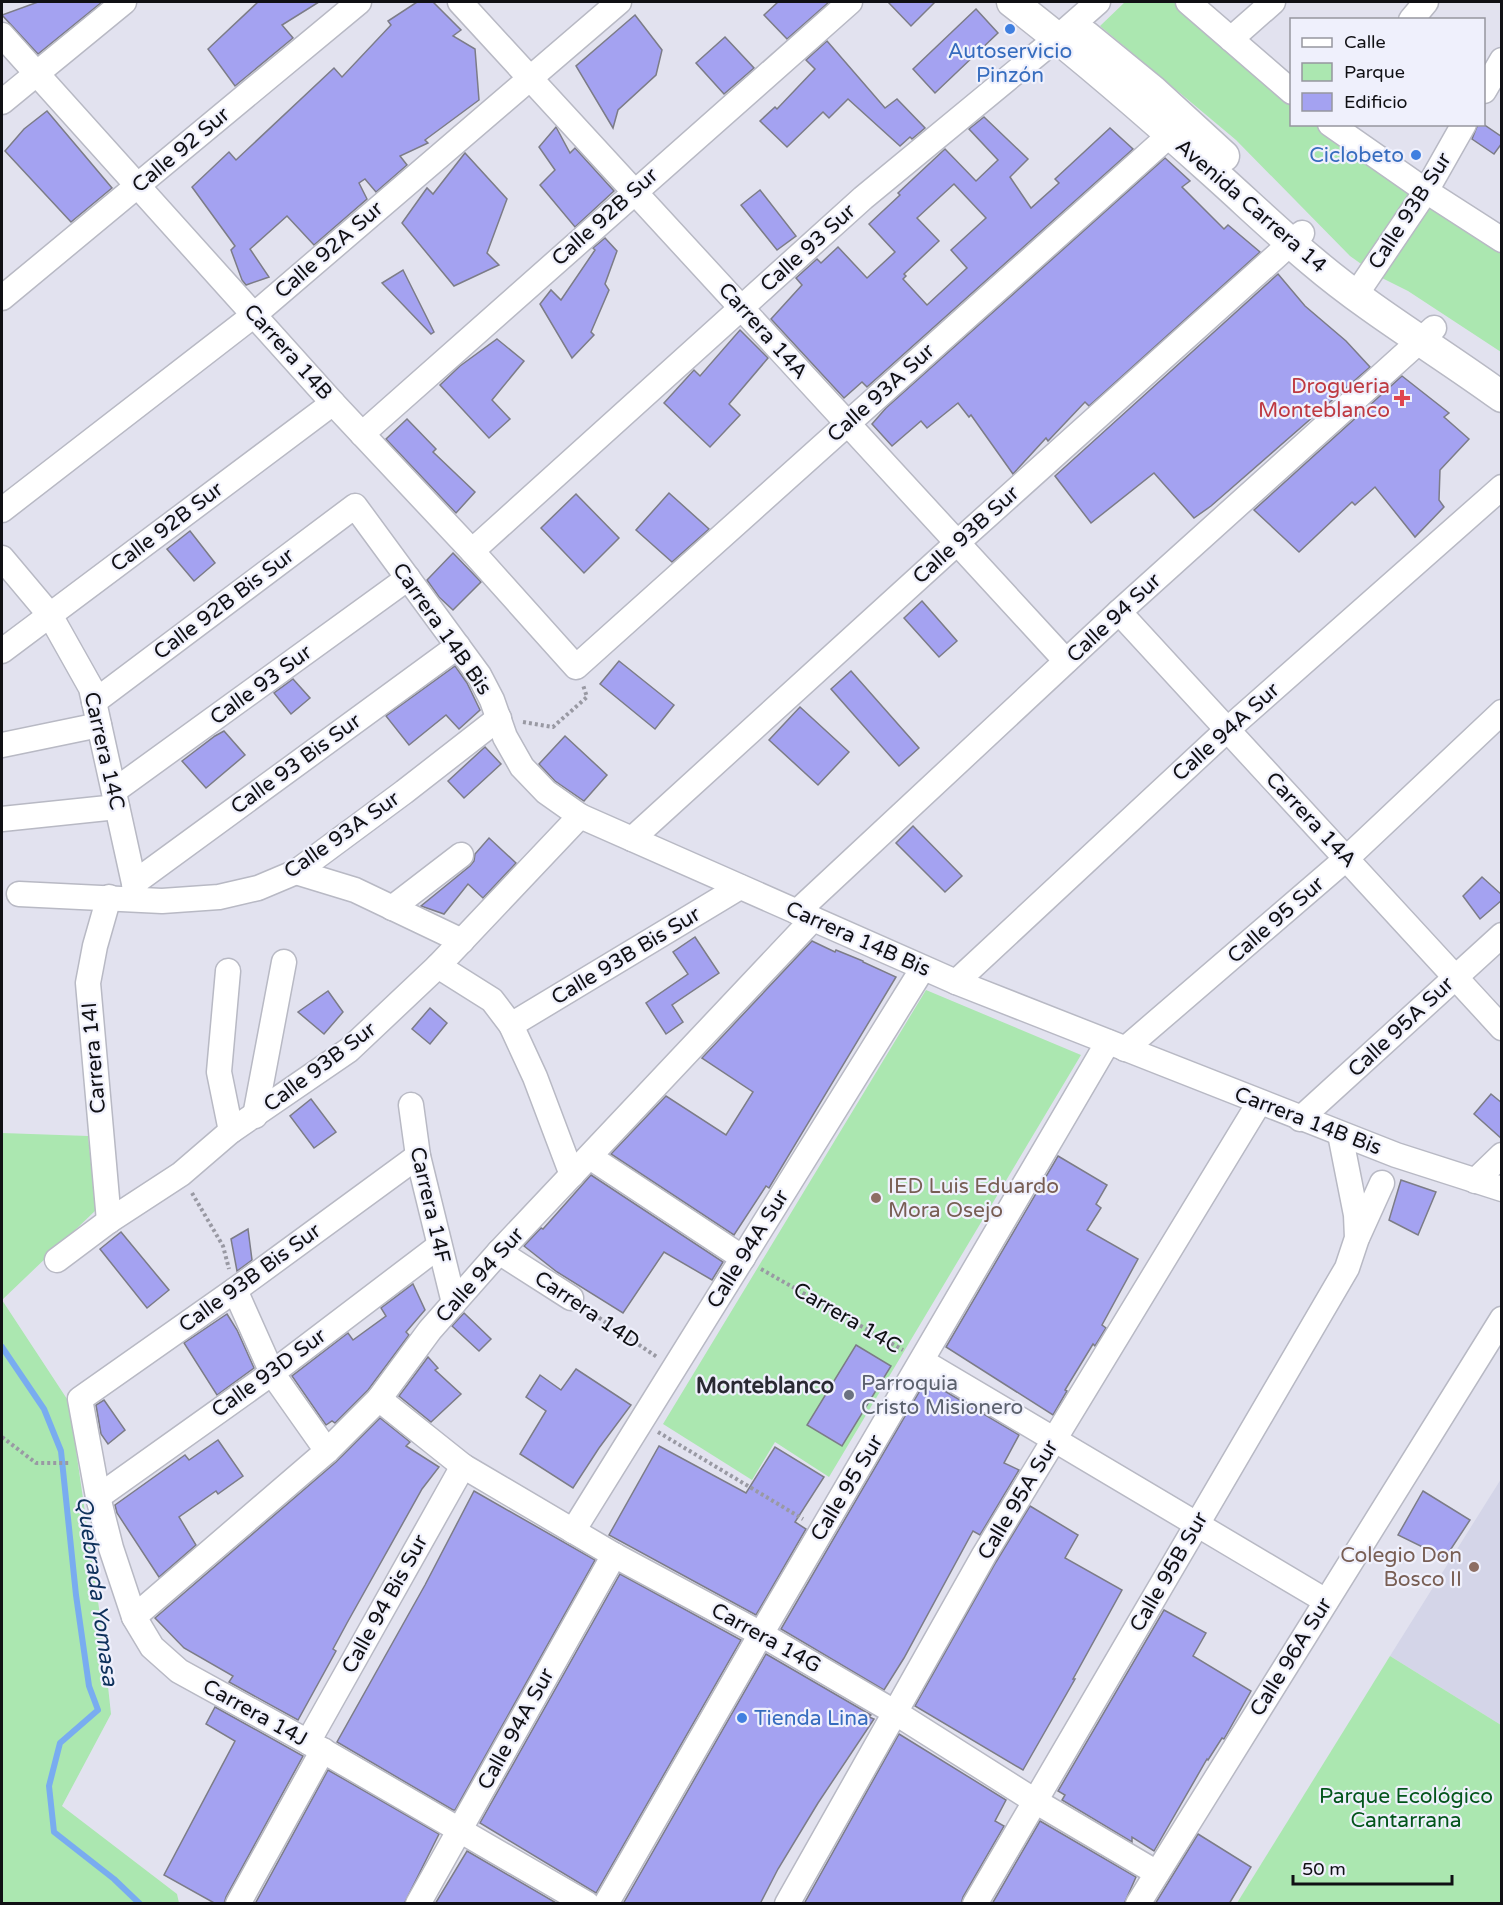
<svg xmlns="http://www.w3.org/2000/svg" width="1503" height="1905" font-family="'Varela Round',sans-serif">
<rect width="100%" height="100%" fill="#e2e2ef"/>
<polygon fill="#d4d5e8" points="1501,1479 1501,1725 1390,1656"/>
<g fill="#abe7b0">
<polygon points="1125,2 1179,2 1291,93 1292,124 1331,125 1501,247 1501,352 1408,291 1378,276 1350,256 1236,140 1100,26"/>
<polygon points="926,990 1081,1055 829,1477 775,1442 752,1480 663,1424"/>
<polygon points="2,1133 88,1136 96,1210 2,1300 69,1402 101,1622 111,1714 62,1806 177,1894 179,1903 2,1904"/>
<polygon points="1390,1656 1501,1725 1501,1903 1237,1903"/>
</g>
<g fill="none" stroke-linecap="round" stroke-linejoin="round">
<polyline stroke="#79acf0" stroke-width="6" points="2,1347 44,1409 61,1451 76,1595 89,1686 98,1710 60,1743 49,1786 54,1832 114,1879 140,1904"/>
</g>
<g fill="#a4a2f1" stroke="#7c7c87" stroke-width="1.5" fill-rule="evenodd">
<polygon points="38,2 102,2 38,54 2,15"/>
<polygon points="258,2 319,2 282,25 293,38 235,86 208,49"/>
<polygon points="417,2 433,2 461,30 453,36 475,49 479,100 425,140 428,143 400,156 407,165 376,192 365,179 359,183 367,199 314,245 287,216 250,249 269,277 246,285 242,280 231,250 235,246 192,187 229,152 236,160 334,68 342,77 391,25 388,21"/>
<polygon points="778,2 829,2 787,39 764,15"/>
<polygon points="888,2 935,2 911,26"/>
<polygon points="976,9 998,33 935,93 913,69"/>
<polygon points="635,15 662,50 656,75 618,110 613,128 576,66"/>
<polygon points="725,37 754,68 724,94 696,63"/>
<polygon points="827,41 885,108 897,99 925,128 912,139 910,137 900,146 848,99 829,118 823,112 787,147 760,121 775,107 777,109 815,69 806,60"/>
<polygon points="47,111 112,188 71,222 5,151 24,129"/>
<path d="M984,117l44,42 -18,18 21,31 28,-25 -4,-4 55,-51 23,21 -266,238 -5,-5 -18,16 -73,-79 31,-34 -6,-7 21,-19 4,4 17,-16 29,31 28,-26 -26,-28 31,-29 -2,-2 47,-44 31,32 22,-21 -29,-31zM954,184l32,34 -35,32 16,18 -40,37 -24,-26 3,-3 -2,-2 35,-33 -22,-23z"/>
<polygon points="1478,124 1483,124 1502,137 1502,143 1494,154 1472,139"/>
<polygon points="556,127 570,153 575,148 614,191 575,227 540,185 555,170 539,147"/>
<polygon points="465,153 507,199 487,253 499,265 454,286 402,223 427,188 433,194"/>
<polygon points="1165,158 1190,181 1182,187 1224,229 1228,225 1260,252 1089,406 1085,402 1048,441 1046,438 1013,474 971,415 969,417 958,403 927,428 921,421 892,446 872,424 886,408"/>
<polygon points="760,190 796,236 777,250 741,205"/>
<polygon points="605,238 617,251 605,284 609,290 591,332 594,335 572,358 540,304 551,290 561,300 595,250 593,248"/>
<polygon points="403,270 434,332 431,334 382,283"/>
<polygon points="1278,274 1305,306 1346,341 1370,367 1211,506 1194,518 1154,473 1091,523 1055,476"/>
<polygon points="740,330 768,358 729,404 740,415 710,447 664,403 694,370 700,376"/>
<polygon points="497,339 524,361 492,400 510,419 489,438 440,385 460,366"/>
<polygon points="1402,376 1449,413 1444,417 1469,439 1440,470 1439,500 1444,507 1415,537 1375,487 1355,505 1352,502 1299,552 1254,510"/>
<polygon points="407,419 436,449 433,452 475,492 456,513 386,439"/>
<polygon points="669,493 709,529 672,562 636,530"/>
<polygon points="576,494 619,538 584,573 541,528"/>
<polygon points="190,531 215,563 194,581 167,549"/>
<polygon points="453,553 481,582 453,610 439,597 427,580"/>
<polygon points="922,601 957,641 939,657 904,618"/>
<polygon points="619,661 674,705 655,729 600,684"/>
<polygon points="455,666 467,683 480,710 459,729 446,715 409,745 386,716"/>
<polygon points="851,671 919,748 899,766 831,689"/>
<polygon points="293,679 310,698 291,714 274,693"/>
<polygon points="800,707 849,752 818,785 769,740"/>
<polygon points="224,731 245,755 206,788 182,761 215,736"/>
<polygon points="565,736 607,775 584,801 555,781 539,764"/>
<polygon points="485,747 501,764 464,798 448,781"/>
<polygon points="913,826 962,876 945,892 896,843"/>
<polygon points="489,838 516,863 483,898 468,884 444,914 421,906 470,866 474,861 475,854"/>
<polygon points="1482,877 1502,895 1502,900 1480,919 1463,896"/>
<polygon points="695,937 719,973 672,1005 683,1022 666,1034 646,1003 688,974 673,952"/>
<polygon points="812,941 835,952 836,950 863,961 863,962 896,977 769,1188 766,1186 734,1235 611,1154 666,1096 726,1135 753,1092 702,1058"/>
<polygon points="328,991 343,1012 324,1034 298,1012"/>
<polygon points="430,1008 447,1023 430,1044 412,1029"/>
<polygon points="1491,1094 1502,1103 1502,1139 1474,1114"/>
<polygon points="311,1099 336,1132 314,1148 290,1116"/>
<polygon points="1058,1156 1107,1185 1096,1204 1101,1208 1087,1230 1138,1259 1102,1325 1106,1328 1095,1346 1093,1344 1065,1390 1067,1391 1053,1415 946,1347"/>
<polygon points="591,1175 723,1262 712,1280 664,1252 623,1313 557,1272 524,1246 541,1228 543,1229"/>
<polygon points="1401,1180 1436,1192 1418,1235 1389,1220"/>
<polygon points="248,1229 252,1260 237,1271 231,1239"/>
<polygon points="121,1232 169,1290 147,1308 100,1249"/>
<polygon points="413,1284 425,1310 406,1332 409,1335 368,1390 335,1423 332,1421 326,1425 292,1376 348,1333 353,1340 386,1316 381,1308"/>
<polygon points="464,1313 491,1339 479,1351 452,1326"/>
<polygon points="227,1314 237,1330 254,1368 217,1395 184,1343"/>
<polygon points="856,1345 891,1366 842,1446 807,1425"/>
<polygon points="428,1357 438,1368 435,1370 461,1394 431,1422 399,1396"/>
<polygon points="576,1369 631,1405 599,1448 573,1488 520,1454 546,1411 526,1397 540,1375 561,1390"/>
<polygon points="926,1380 1019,1435 1004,1463 1019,1470 980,1535 973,1531 904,1658 884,1690 781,1629"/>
<polygon points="104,1400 125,1430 108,1444 101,1434 96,1405"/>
<polygon points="380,1418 410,1442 406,1446 439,1467 422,1489 347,1623 333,1649 336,1651 298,1720 229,1682 233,1676 184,1648 155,1618 336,1462"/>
<polygon points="218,1440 243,1476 218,1494 216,1491 179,1517 196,1545 159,1577 117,1513 115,1505 185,1455 189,1460"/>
<polygon points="659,1446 746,1493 775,1447 824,1477 795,1522 806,1529 756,1615 609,1535"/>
<polygon points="474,1491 595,1560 455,1810 453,1810 337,1742 425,1585"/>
<polygon points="1423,1491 1470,1520 1445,1558 1398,1535"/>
<polygon points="1030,1506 1078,1535 1065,1558 1122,1590 1073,1679 1075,1679 1023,1770 915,1706 996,1562"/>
<polygon points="620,1574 741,1640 596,1893 480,1823"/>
<polygon points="1164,1610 1206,1633 1193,1656 1251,1691 1224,1739 1222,1738 1208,1760 1207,1759 1154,1851 1132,1837 1132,1842 1062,1800 1065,1795 1058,1791"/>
<polygon points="766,1654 871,1715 869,1717 874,1719 818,1803 778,1869 760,1904 623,1904"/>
<polygon points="215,1707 303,1756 226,1897 224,1904 216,1904 164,1875 235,1741 206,1724"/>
<polygon points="899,1734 1006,1800 995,1821 1004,1826 963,1897 961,1904 804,1904"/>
<polygon points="328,1770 439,1834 404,1904 255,1904"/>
<polygon points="1040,1821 1136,1877 1124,1904 992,1904"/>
<polygon points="1198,1834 1251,1867 1229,1904 1155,1904"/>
<polygon points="467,1851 558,1904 435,1904"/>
</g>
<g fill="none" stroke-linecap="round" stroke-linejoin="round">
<defs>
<g id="minor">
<polyline points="460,2 1066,661"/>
<polyline points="1188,2 1292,92"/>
<polyline points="1411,20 1426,2"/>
<polyline points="2,35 333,403 472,551 576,667 1182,124"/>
<polyline points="1231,39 1273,2"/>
<polyline points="1484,91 1502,60"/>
<polyline points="2,102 124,2"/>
<polyline points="1330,124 1426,191 1502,240"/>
<polyline points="1355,296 1426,191 1464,124"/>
<polyline points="2,298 359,2"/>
<polyline points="362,434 850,2"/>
<polyline points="2,510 254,315 619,2"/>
<polyline points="472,551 863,198 1057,38 1098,2"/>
<polyline points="2,558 50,615 91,688 137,897"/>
<polyline points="1119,612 1502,1028"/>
<polyline points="2,651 333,403"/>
<polyline points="94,702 355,506 479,675 492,700 505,737 522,767 546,792 580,816 956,982 1396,1155 1502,1189"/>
<polyline points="2,745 99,725"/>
<polyline points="114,791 408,578"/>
<polyline points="2,819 117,807"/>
<polyline points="632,839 957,543 1302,233"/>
<polyline points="296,872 355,890 462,941"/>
<polyline points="134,883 458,646"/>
<polyline points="19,894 162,901 219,897 258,888 296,872 404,792 499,718"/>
<polyline points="109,897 95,946 88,983 109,1221"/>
<polyline points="392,908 461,855"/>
<polyline points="797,912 1119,612 1434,328"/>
<polyline points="438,966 492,1000 511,1025 535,1077 572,1175"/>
<polyline points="228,971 219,1072 231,1131"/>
<polyline points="956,982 1227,730 1502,487"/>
<polyline points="511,1025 740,887"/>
<polyline points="1125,1049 1347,858 1502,712"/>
<polyline points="411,1105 418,1156 454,1303"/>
<polyline points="255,1116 284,962"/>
<polyline points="1300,1119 1502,935"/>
<polyline points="418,1156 235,1290 80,1399 98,1497 111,1548 134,1617 152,1647 179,1671 308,1742 587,1904"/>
<polyline points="590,1157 743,1258"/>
<polyline points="1475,1181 1502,1155"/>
<polyline points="1358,1236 1382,1183"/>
<polyline points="499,1252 571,1298"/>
<polyline points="57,1260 109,1221 181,1174 231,1131 349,1050 438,966 580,816"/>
<polyline points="235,1290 272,1373 327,1451"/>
<polyline points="922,1361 1326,1601"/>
<polyline points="379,1399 463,1466 614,1555 761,1634 896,1713 1035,1801 1157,1873"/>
<polyline points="98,1497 272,1373 439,1246"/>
<polyline points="573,1531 923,968"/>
<polyline points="134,1617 327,1451 379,1399 430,1330 499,1252 813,919"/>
<polyline points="308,1742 463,1466"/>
<polyline points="238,1904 323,1750"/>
<polyline points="418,1904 614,1555"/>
<polyline points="606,1904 761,1634 1108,1042"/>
<polyline points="787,1904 984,1555 1259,1103"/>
<polyline points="975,1904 1347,1268 1357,1238 1356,1215 1340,1134"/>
<polyline points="1138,1904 1502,1319"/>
</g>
<g id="major">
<path d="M1012,2c67,52 132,108 195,165 35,31 69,64 105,94 60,51 127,90 190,136"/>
<polyline points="1086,36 1152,90 1224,156"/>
</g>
</defs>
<use href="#minor" stroke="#b8b9c4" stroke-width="27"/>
<use href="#major" stroke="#b8b9c4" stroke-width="33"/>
<g stroke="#9999a3" stroke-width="4" stroke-dasharray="3 3" stroke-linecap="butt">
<polyline points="523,722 553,727 587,697 583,685"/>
<polyline points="192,1193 223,1246 229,1269"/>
<polyline points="761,1269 903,1350"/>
<polyline points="589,1311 657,1357"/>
<polyline points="658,1432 803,1519"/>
<polyline points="2,1437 36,1463 70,1463"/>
</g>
<use href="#minor" stroke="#fff" stroke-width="24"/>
<use href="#major" stroke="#fff" stroke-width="30"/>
</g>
<g fill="#3f7fe0" stroke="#eff0fc" stroke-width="2">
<circle cx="1010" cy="29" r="6"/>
<circle cx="1416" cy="155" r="6"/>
<circle cx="742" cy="1718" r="6"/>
</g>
<path fill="#e0444e" stroke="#eff0fc" stroke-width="2" d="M1399 389h6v6h6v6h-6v6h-6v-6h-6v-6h6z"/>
<g fill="#8d6e63" stroke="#eff0fc" stroke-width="2">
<circle cx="876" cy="1198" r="6"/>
<circle cx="1474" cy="1567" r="6"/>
</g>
<circle fill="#6b7280" stroke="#eff0fc" stroke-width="2" cx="849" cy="1395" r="6"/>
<g text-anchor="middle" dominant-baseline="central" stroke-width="4.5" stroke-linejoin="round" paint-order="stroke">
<g font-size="21" fill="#366cbe" stroke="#eff0fc">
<text x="1010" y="51">Autoservicio<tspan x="1010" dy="24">Pinzón</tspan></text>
<text x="1404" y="155" text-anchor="end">Ciclobeto</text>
<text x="754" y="1718" text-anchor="start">Tienda Lina</text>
</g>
<g font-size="21" fill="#101014" stroke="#eff0fc">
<text transform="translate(181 150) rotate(-40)">Calle 92 Sur</text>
<text transform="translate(1251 206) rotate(41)">Avenida Carrera 14</text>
<text transform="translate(1410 211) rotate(-57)">Calle 93B Sur</text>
<text transform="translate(605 217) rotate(-42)">Calle 92B Sur</text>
<text transform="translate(808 248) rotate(-42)">Calle 93 Sur</text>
<text transform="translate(329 250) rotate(-41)">Calle 92A Sur</text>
<text transform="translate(763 331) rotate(48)">Carrera 14A</text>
<text transform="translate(288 352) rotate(48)">Carrera 14B</text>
<text transform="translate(881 393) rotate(-42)">Calle 93A Sur</text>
<text transform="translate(167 527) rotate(-37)">Calle 92B Sur</text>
<text transform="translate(966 535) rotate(-42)">Calle 93B Sur</text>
<text transform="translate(224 604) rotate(-37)">Calle 92B Bis Sur</text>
<text transform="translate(1114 618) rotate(-43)">Calle 94 Sur</text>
<text transform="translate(442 629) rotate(55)">Carrera 14B Bis</text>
<text transform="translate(261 685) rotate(-36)">Calle 93 Sur</text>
<text transform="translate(1226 732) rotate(-42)">Calle 94A Sur</text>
<text transform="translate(104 751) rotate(77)">Carrera 14C</text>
<text transform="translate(296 764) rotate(-36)">Calle 93 Bis Sur</text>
<text transform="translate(1311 820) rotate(47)">Carrera 14A</text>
<text transform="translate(342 835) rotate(-35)">Calle 93A Sur</text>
<text transform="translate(1276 920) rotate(-41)">Calle 95 Sur</text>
<text transform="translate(858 939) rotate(24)">Carrera 14B Bis</text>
<text transform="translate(626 956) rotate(-31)">Calle 93B Bis Sur</text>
<text transform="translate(1401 1027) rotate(-43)">Calle 95A Sur</text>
<text transform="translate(94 1058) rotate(-95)">Carrera 14I</text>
<text transform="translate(320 1067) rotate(-37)">Calle 93B Sur</text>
<text transform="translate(1308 1121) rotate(21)">Carrera 14B Bis</text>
<text transform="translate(430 1205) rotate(77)">Carrera 14F</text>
<text transform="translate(748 1249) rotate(-58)">Calle 94A Sur</text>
<text transform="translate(480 1275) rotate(-48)">Calle 94 Sur</text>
<text transform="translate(250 1278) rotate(-36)">Calle 93B Bis Sur</text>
<text transform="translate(587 1310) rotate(34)">Carrera 14D</text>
<text transform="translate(847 1318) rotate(30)">Carrera 14C</text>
<text transform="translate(269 1373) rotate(-36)">Calle 93D Sur</text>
<text transform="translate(847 1488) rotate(-59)">Calle 95 Sur</text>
<text transform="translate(1018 1500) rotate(-59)">Calle 95A Sur</text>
<text transform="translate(1169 1572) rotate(-60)">Calle 95B Sur</text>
<text transform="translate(385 1604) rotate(-61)">Calle 94 Bis Sur</text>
<text transform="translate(766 1638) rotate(29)">Carrera 14G</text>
<text transform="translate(1291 1657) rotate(-58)">Calle 96A Sur</text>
<text transform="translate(255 1713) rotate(29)">Carrera 14J</text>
<text transform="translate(516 1729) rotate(-61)">Calle 94A Sur</text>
</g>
<g font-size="21" fill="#be3a42" stroke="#eff0fc" text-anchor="end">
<text x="1390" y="386">Drogueria<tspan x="1390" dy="24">Monteblanco</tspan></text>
</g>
<g font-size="21" fill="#785e54" stroke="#eff0fc" text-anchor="start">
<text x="888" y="1186">IED Luis Eduardo<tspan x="888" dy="24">Mora Osejo</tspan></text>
<text x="1462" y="1555" text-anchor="end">Colegio Don<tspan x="1462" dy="24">Bosco II</tspan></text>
</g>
<g font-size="21" fill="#5b616d" stroke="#eff0fc" text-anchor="start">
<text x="861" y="1383">Parroquia<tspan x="861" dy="24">Cristo Misionero</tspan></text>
</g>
<g font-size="21" fill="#03551b" stroke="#eff0fc">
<text x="1406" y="1796">Parque Ecológico<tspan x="1406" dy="24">Cantarrana</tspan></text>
</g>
<g font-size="22" font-weight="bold" fill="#292932" stroke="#eff0fc">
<text x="765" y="1386">Monteblanco</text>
</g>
<g font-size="22" font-style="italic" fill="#0e315b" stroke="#eff0fc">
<text transform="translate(97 1591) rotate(82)">Quebrada Yomasa</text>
</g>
</g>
<rect width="1503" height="1905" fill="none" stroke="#101014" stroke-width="6"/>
<rect x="1290" y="18" width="195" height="108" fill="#eff0fc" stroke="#96969f" stroke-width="1.5"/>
<rect x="1302" y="38" width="30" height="9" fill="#ffffff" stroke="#96969f" stroke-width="1.5"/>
<text x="1344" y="48" font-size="18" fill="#101014">Calle</text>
<rect x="1302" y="63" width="30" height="18" fill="#abe7b0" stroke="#96969f" stroke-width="1.5"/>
<text x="1344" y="78" font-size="18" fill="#101014">Parque</text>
<rect x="1302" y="93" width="30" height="18" fill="#a4a2f1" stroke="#96969f" stroke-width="1.5"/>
<text x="1344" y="108" font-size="18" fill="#101014">Edificio</text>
<path d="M1293 1875v9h159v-9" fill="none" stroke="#101014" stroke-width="3"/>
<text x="1302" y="1875" font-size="18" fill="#101014" stroke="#eff0fc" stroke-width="4.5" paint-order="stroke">50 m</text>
</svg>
